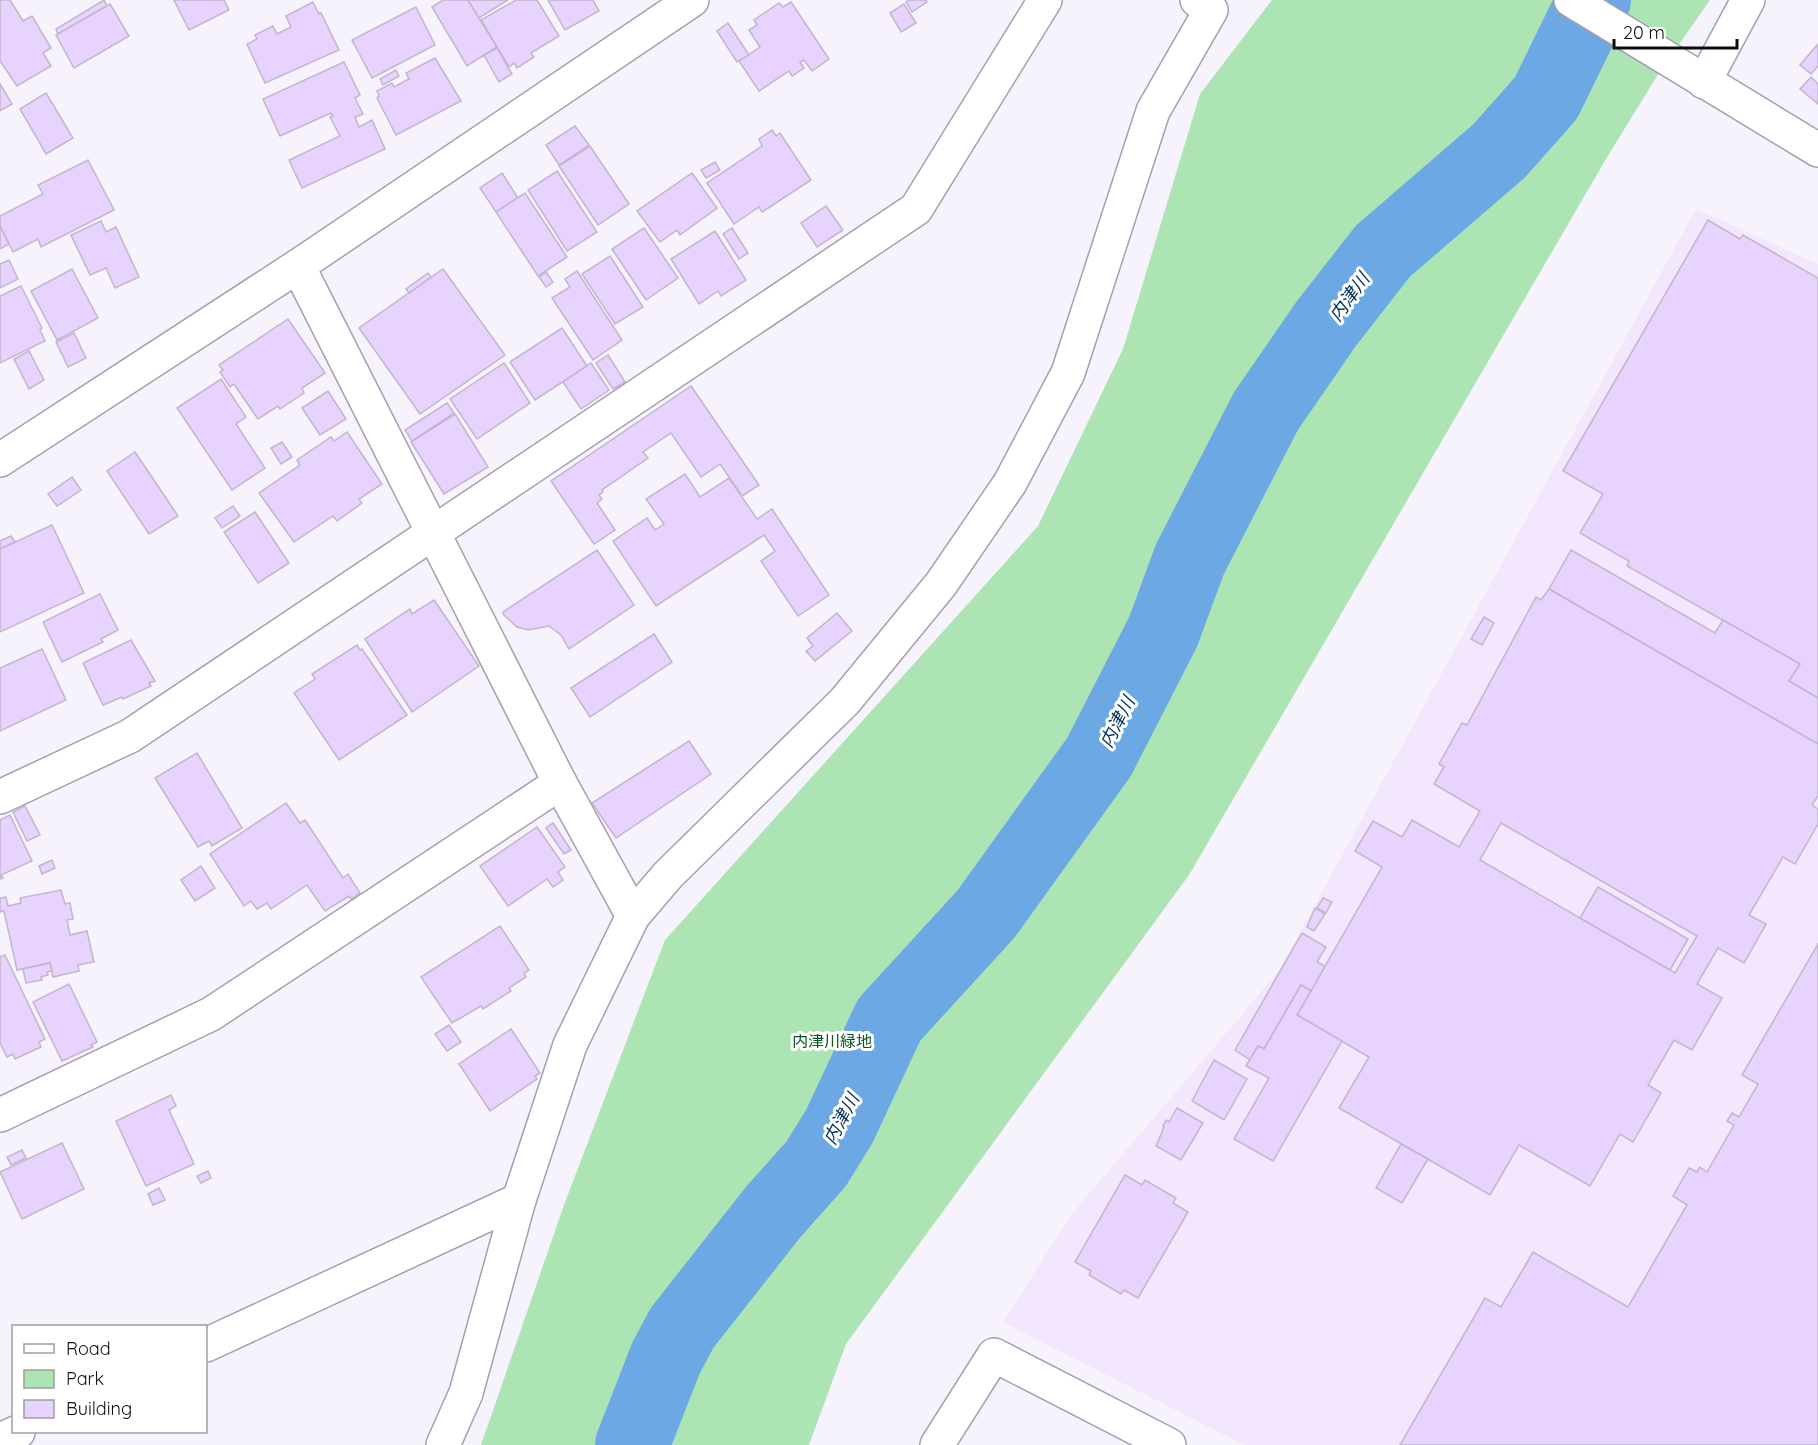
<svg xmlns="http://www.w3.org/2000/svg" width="1818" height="1445" font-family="Quicksand,'Noto Sans JP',sans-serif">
<rect width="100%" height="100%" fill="#f7f3fc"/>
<polygon fill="#f3e7fe" points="1696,209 1818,264 1818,1445 1244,1445 1003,1322 1071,1215 1278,972"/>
<polygon fill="#ace4b4" points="1272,0 1710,0 1657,76 1606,159 1189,875 846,1344 809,1445 481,1445 564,1205 665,940 1038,526 1123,349 1200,94"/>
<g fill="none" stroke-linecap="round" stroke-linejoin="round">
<polyline stroke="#6ca9e4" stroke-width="74" points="632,1445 666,1358 682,1328 774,1211 816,1164 839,1127 889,1020 986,914 1099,757 1163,632 1190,559 1266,411 1326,324 1383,251 1499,151 1546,98 1594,0"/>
</g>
<g fill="#e8d2fe" stroke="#c1b6cb" stroke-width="1.5" fill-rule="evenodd">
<polygon points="0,0 10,0 23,21 32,16 51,48 43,53 51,66 17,86 0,61"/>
<polygon points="104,0 107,6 58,34 56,29"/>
<polygon points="174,0 224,0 229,10 189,30"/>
<polygon points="443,0 468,0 497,47 467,66 432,7"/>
<polygon points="468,0 508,0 479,18"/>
<polygon points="516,0 537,0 559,36 531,53 534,57 517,68 514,63 509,67 481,20"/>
<polygon points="548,0 593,0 599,11 565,30"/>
<polygon points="909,0 926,0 927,2 912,12 906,2"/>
<polygon points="313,2 319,14 321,13 339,50 265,83 247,44 257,39 255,35 273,26 277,34 291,27 286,16"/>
<polygon points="791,2 829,59 812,71 804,60 800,62 804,68 792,76 789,71 759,91 739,61 760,47 749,30 757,25 754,20 779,3 783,7"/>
<polygon points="110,4 129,36 74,68 56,35"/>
<polygon points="904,4 916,23 901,32 890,13"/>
<polygon points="416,7 435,45 372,78 352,40"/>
<polygon points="728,23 749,55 737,62 717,31"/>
<polygon points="1818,44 1818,66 1811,74 1800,65"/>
<polygon points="497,48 512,74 499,82 484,55"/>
<polygon points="435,58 461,101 396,135 377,98 379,96 377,91 392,83 394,87 409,79 406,73"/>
<polygon points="344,62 360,95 355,98 363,114 355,117 359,127 372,120 385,149 302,188 289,160 340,136 330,117 333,116 331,113 280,136 263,99"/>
<polygon points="396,70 399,76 383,85 380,79"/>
<polygon points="1811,77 1818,84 1818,104 1800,89"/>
<polygon points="0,84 12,104 0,111"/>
<polygon points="46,93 73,138 46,154 20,109"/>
<polygon points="575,126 589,145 559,165 546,145"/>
<polygon points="772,130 776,136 780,133 811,180 762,212 759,207 734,224 707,183 762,146 759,139"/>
<polygon points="590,146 629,204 598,225 559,166"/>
<polygon points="88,160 114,210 41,247 38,239 13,252 0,226 0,216 43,194 38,185"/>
<polygon points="715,162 720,170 706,178 701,170"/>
<polygon points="557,171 597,232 567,251 528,190"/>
<polygon points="502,173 518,198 496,212 480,188"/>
<polygon points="692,173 717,208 680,235 677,230 660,242 637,211"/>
<polygon points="525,193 567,257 538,276 496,212"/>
<polygon points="826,206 843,230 817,247 801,223"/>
<polygon points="1708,220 1740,239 1743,235 1818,278 1818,698 1789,681 1800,664 1627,566 1629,561 1580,533 1603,494 1563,471"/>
<polygon points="101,221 106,232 116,227 139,277 115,288 106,268 90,275 71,235"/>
<polygon points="0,226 9,244 0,249"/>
<polygon points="644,228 678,278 646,300 612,249"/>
<polygon points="732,228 748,253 739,259 723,234"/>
<polygon points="715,231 746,280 721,296 718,291 699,304 671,259"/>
<polygon points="610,256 643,307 615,324 582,274"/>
<polygon points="9,260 18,279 0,288 0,264"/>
<polygon points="72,269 98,318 57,340 31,291"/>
<polygon points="443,269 505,355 420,414 359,328"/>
<polygon points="577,271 622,340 593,360 552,298 570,287 565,279"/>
<polygon points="546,272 553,282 546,287 539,277"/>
<polygon points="428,273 431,277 409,293 406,289"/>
<polygon points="21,286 42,328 40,330 45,341 0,363 0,296"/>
<polygon points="288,319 325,373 302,388 304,393 280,409 278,406 258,419 234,384 230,387 220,372 223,370 219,365"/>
<polygon points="562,328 587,366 535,400 510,362"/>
<polygon points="74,333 86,358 68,367 56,342"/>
<polygon points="29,351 44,380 29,389 14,359"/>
<polygon points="608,355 625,382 613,389 596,363"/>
<polygon points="504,363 530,403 477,439 450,399"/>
<polygon points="591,363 609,390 581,409 563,382"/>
<polygon points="221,379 246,417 236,424 265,468 232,490 177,408"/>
<polygon points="691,386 759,485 742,496 720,464 701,477 671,433 643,452 648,458 602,490 603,492 599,495 602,499 597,503 615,530 594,544 551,481"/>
<polygon points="328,391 346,419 320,435 302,408"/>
<polygon points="447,403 454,413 412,441 405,430"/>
<polygon points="455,414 488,467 444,494 411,442"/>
<polygon points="347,432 382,484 359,499 362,503 337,521 333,516 294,542 259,493 300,465 297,460 331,437 334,441"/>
<polygon points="282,442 292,457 281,464 271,448"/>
<polygon points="135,452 178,516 149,534 107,471"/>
<polygon points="685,474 700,497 729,478 757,519 772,509 829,595 798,616 761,561 775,551 764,535 656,606 613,541 647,518 655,530 664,524 646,499"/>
<polygon points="72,477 81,490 57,506 48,494"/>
<polygon points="233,506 240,516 222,528 215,518"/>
<polygon points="255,512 289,563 258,583 224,532"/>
<polygon points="52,525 84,593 0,632 0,549"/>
<polygon points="11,536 15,542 0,549 0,541"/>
<polygon points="597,550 634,605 569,649 561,635 549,626 528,630 517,627 504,615 503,612"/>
<polygon points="1571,550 1715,633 1723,620 1800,664 1789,681 1818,698 1818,744 1549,589"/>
<path d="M1549,589l269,155v52l-6,9 6,4v15l-23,40 -12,-7 -34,58 17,9 -22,39 -26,-15 -21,36 25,14 -30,52 -18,-10 -26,45 13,8 -28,49 -13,-8 -30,52 -71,-41 -29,50 -151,-87 30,-51 -72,-42 85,-148 -27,-16 18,-30 29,16 10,-17 47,27 21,-36 -46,-27 10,-17 -5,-3 23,-41 5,2 69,-128 5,3zM1501,823l196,113 -22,37 -195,-113z"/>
<polygon points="100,594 118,630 101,639 103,642 62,662 43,622"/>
<polygon points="434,600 479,666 412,712 365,639 410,609 412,614"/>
<polygon points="837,613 852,631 815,661 806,651 813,646 807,638"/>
<polygon points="1484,617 1494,623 1482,645 1471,639"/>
<polygon points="654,634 672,662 590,717 571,688"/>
<polygon points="131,640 155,681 149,683 151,686 123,699 122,697 103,705 83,663"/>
<polygon points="357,645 360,650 362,649 407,715 339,760 294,693 315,679 312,674"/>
<polygon points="42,649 66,700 0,731 0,668"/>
<polygon points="689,741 711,774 616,838 592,803"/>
<polygon points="197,753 242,828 212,846 209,841 198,847 155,778"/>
<polygon points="286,803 300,823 305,820 343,878 348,874 360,893 351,899 349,896 325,911 307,885 271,909 267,903 257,909 251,901 244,906 210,854"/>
<polygon points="25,806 40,835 27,841 13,812"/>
<polygon points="10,815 32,861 1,875 3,878 0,879 0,820"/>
<polygon points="553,823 571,850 564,854 546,828"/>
<polygon points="537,827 565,867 558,872 563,880 553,887 547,879 508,906 480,866"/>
<polygon points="52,860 55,868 42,874 39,866"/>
<polygon points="201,866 215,888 195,901 181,880"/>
<polygon points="1598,887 1688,939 1670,970 1580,918"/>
<polygon points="61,890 65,904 70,903 73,919 67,920 70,935 87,931 94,962 78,965 79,971 53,977 50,963 17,970 4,911 0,912 0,898 6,897 8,906 21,903 20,898"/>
<polygon points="1323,898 1332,902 1326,913 1317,908"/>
<polygon points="1315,908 1325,914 1314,931 1307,927"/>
<polygon points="500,926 529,970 524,973 526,977 509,988 511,991 483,1009 481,1006 452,1023 421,977"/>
<polygon points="1302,933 1326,947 1317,962 1325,966 1311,991 1301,985 1264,1049 1258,1046 1250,1060 1235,1050"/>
<polygon points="1818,944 1818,1445 1400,1445 1485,1298 1501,1307 1533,1252 1628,1307 1687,1205 1673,1196 1689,1168 1697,1172 1700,1167 1707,1172 1734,1125 1727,1121 1732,1113 1739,1117 1758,1084 1742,1075"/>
<polygon points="5,955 45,1039 39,1042 41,1047 15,1059 13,1054 7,1057 0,1043 0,957"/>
<polygon points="50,963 52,971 47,972 48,975 41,977 42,980 26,983 23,969"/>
<polygon points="69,984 97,1042 91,1045 93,1047 62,1061 33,1002"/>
<polygon points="1301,985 1311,991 1297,1015 1342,1041 1273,1161 1234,1139 1269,1078 1246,1066 1258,1046 1264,1049"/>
<polygon points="449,1025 461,1042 447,1051 435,1034"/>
<polygon points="511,1029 540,1073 535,1076 537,1079 490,1111 459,1064"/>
<polygon points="1214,1060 1247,1079 1224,1120 1192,1101"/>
<polygon points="171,1095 176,1106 169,1110 194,1164 146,1186 116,1121"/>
<polygon points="1177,1108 1203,1123 1181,1160 1156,1146 1164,1127 1163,1126 1166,1120 1169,1122"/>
<polygon points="62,1143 84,1189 22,1219 0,1172"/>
<polygon points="1401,1144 1428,1159 1402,1203 1376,1188"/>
<polygon points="22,1150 26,1158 11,1165 7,1157"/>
<polygon points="208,1171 211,1178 201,1183 197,1176"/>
<polygon points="1125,1175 1142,1185 1145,1180 1176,1198 1173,1203 1188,1212 1138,1298 1124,1290 1121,1294 1089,1275 1091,1271 1075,1262"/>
<polygon points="159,1188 165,1200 153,1205 148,1194"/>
</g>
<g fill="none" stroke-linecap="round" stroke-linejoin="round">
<defs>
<g id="minor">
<polyline points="1704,82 1748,0"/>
<polyline points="298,266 560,783 633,916"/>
<polyline points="0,460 298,266 692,0"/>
<polyline points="0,797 130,736 916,209 1045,0"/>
<polyline points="0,1115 211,1014 560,783"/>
<polyline points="206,1345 519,1200"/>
<polyline points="0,1440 18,1432"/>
<polyline points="443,1445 466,1393 519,1200 570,1045 633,916 668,875 845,701 941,584 1010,483 1068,373 1153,111 1211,10 1197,0"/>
<polyline points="937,1445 994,1355 1169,1445"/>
</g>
<polyline id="tertiary" points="1571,0 1818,150"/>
</defs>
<use href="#minor" stroke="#a89eb2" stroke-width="36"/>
<use href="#tertiary" stroke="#a89eb2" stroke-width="36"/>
<use href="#minor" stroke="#fff" stroke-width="33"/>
<use href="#tertiary" stroke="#fff" stroke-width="33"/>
</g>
<g text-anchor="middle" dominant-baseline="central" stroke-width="6" stroke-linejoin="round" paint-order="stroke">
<g font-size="16" fill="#04551f" stroke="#fff">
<text x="832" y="1041">内津川緑地</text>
</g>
<g font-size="18" font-style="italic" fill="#002e54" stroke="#fff">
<text transform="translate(1349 297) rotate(-54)">内津川</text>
<text transform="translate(1117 722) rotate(-63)">内津川</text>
<text transform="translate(841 1119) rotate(-62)">内津川</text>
</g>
</g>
<rect x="12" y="1325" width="195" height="108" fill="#ffffff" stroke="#9f9ea1" stroke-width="1.5"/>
<rect x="24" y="1344" width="30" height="9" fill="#ffffff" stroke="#9f9ea1" stroke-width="1.5"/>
<text x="66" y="1355" font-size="18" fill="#0f0c13">Road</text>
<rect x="24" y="1370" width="30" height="18" fill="#ace4b4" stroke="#9f9ea1" stroke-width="1.5"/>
<text x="66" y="1385" font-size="18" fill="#0f0c13">Park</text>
<rect x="24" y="1400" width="30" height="18" fill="#e8d2fe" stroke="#9f9ea1" stroke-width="1.5"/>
<text x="66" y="1415" font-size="18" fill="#0f0c13">Building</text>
<path d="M1614 39v9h123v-9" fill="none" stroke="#0f0c13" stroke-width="3"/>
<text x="1623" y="39" font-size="18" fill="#0f0c13" stroke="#ffffff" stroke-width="4.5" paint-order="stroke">20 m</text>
</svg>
